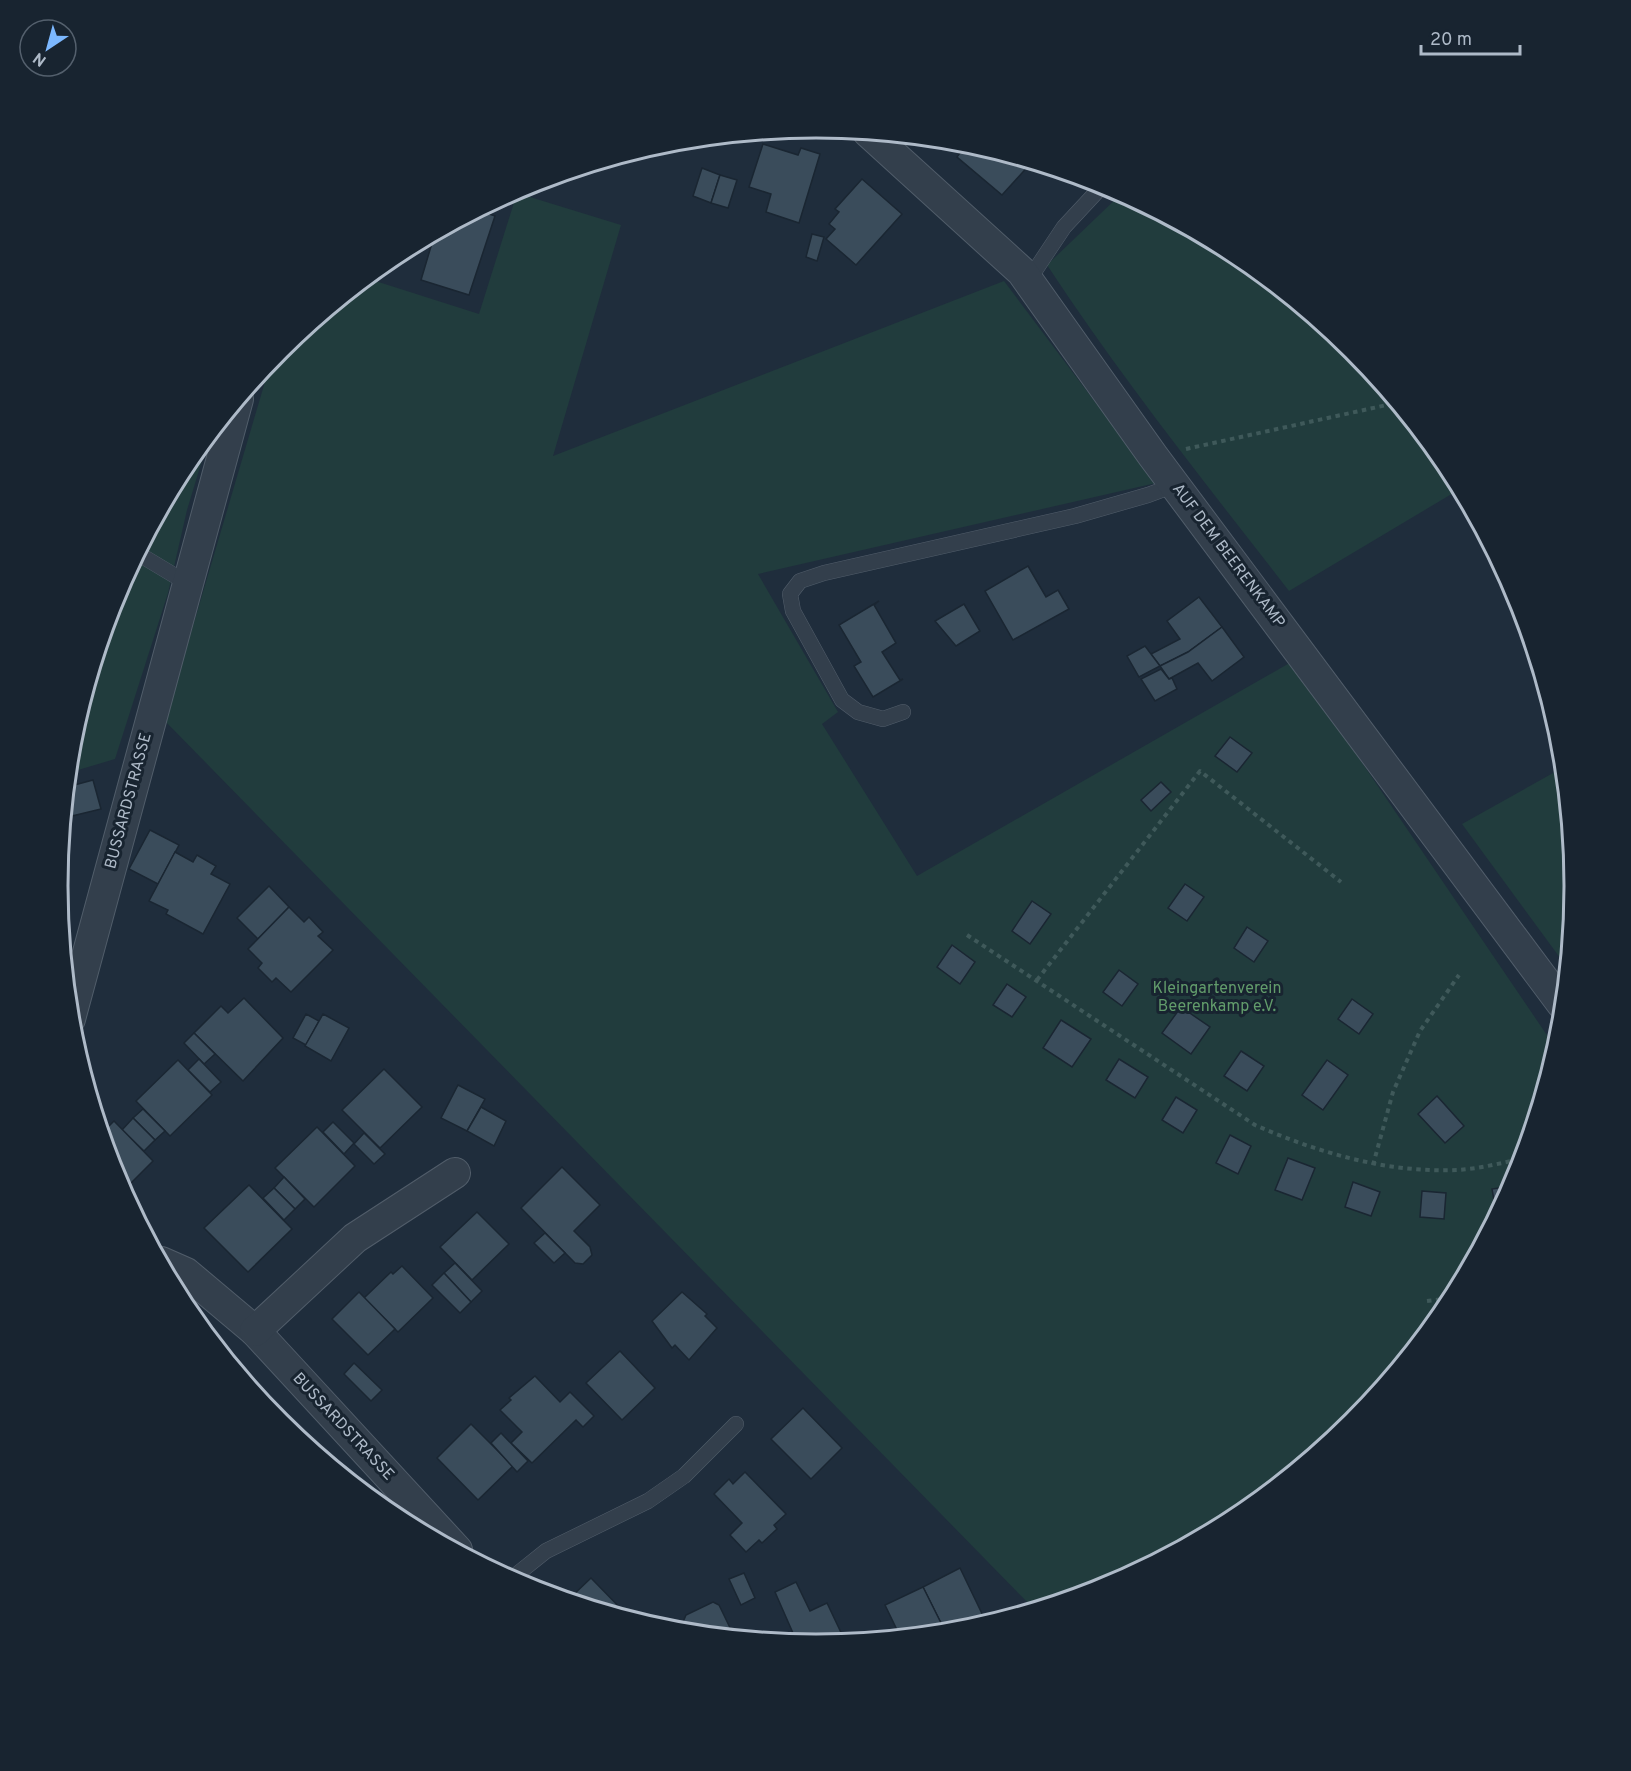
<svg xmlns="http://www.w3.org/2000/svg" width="1631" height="1771" font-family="Overpass,sans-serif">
<rect width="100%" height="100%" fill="#1f2d3c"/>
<g fill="#213c3d">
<polygon points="517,193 621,225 553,456 1004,281 1156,483 758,574 838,712 822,724 917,876 1293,661 1555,1047 1516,1176 1446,1307 1352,1422 1237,1516 1105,1586 1033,1608 165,721 272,358 366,278 479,314"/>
<path d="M1122,193l115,62 115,94 94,115 14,25 -171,102c-83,-107 -167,-212 -242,-326z"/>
<polygon points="210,434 187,510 168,593 115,759 68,773 72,737 115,595 185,464"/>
<polygon points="1562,768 1574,886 1566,966 1462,824"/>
</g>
<g fill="#3a4c5b" stroke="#1a2632" stroke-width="1.5">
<polygon points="698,139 696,146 678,141"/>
<polygon points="967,143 1032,162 1002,195 957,157"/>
<polygon points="763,144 798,155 801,148 820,154 799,223 766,212 771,194 749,187"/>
<polygon points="702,168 720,175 711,203 693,196"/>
<polygon points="720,175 737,180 728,208 711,203"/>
<polygon points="862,179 902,214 856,265 826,239 835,229 829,224 839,212 835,209"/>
<polygon points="478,210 495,216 469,295 421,280 435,233"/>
<polygon points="812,234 824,237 817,261 806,257"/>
<polygon points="1028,566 1046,597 1058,590 1069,609 1013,640 985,591"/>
<polygon points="1199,597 1222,627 1188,652 1160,666 1151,654 1180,639 1167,621"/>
<polygon points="879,601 874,605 896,643 882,652 900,680 903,679 873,697 854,666 861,662 839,625"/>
<polygon points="964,604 980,631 956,646 935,621"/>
<polygon points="1222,627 1244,657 1212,681 1198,663 1169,679 1160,666 1188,652"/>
<polygon points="1145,646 1160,666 1139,677 1127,656"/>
<polygon points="1161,669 1169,679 1172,678 1177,689 1155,701 1141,679"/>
<polygon points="1230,737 1252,753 1237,772 1215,756"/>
<polygon points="93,780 101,809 72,816 67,787"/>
<polygon points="1161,782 1171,792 1151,811 1141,800"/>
<polygon points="150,830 179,845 158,884 129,869"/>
<polygon points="175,852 193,862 197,855 216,866 211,874 230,884 203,934 166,914 168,910 149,901"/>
<polygon points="1185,884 1204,897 1187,921 1168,908"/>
<polygon points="269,886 289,907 258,939 237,918"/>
<polygon points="1032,901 1051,914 1030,944 1012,931"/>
<polygon points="289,907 304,922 309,917 323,932 318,936 333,950 291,992 276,978 272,982 258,968 262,963 248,949"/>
<polygon points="1247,927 1268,941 1254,962 1234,948"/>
<polygon points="952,945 975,962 960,984 937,967"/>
<polygon points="1119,970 1138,984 1122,1006 1103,992"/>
<polygon points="1007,984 1026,997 1012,1017 993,1005"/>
<polygon points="244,998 283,1038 243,1081 194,1033 221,1006 228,1013"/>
<polygon points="1352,999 1373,1014 1359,1034 1338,1019"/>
<polygon points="1181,1007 1210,1027 1191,1054 1162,1033"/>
<polygon points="306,1014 319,1021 306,1045 293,1038"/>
<polygon points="323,1014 349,1028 331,1061 305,1046"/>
<polygon points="1061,1020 1091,1039 1072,1067 1043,1048"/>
<polygon points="194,1033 215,1054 204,1064 184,1043"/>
<polygon points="1241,1051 1264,1066 1247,1091 1224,1076"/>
<polygon points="199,1059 221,1082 210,1092 188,1070"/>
<polygon points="1119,1059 1148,1077 1135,1098 1106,1080"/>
<polygon points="178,1060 212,1095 170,1136 136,1101"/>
<polygon points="1327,1060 1348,1075 1323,1110 1302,1095"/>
<polygon points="384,1069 422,1107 380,1148 342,1110"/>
<polygon points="458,1085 485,1099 467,1131 441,1118"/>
<polygon points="1437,1096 1464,1126 1445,1143 1418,1114"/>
<polygon points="1176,1097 1197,1110 1183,1133 1162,1120"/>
<polygon points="481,1107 506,1121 494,1146 467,1131"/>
<polygon points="143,1109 165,1131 155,1140 133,1118"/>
<polygon points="133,1118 155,1140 144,1151 122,1130"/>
<polygon points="114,1121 153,1161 123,1191 115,1175 102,1133"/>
<polygon points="333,1122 354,1143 344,1154 323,1132"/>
<polygon points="317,1127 355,1166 314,1207 275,1168"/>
<polygon points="364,1133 385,1154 374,1164 354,1144"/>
<polygon points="1230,1135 1251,1146 1238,1174 1216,1163"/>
<polygon points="1288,1158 1315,1168 1302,1200 1275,1190"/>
<polygon points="562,1167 600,1205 574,1231 590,1247 592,1255 583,1264 575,1263 521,1208"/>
<polygon points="284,1177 305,1199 295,1209 274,1188"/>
<polygon points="1353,1182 1380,1192 1371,1216 1345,1207"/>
<polygon points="249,1185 292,1229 248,1272 204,1228"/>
<polygon points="1511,1186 1497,1211 1496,1211 1492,1189"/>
<polygon points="274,1188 295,1209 284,1220 263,1198"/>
<polygon points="1422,1191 1446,1193 1444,1219 1420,1217"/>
<polygon points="477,1212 509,1244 472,1280 440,1247"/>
<polygon points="545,1233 565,1253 554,1263 534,1243"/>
<polygon points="455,1263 482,1291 471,1302 444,1273"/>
<polygon points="402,1266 433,1298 398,1332 364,1298 391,1272 393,1274"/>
<polygon points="444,1273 471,1302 460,1313 432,1285"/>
<polygon points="359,1292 395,1329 368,1355 332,1319"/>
<polygon points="682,1292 707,1314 705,1316 717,1328 689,1360 675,1345 672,1348 652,1321"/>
<polygon points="620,1351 655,1388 622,1420 586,1383"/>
<polygon points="354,1363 382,1390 371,1401 344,1374"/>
<polygon points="535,1376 560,1402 570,1392 594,1416 583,1427 576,1420 532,1463 511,1443 522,1432 500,1410 511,1400 509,1398"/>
<polygon points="803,1408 842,1448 811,1479 771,1439"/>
<polygon points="471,1424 513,1466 478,1500 437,1458"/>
<polygon points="501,1433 528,1461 517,1472 491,1443"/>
<polygon points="745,1472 786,1514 774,1525 777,1529 762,1543 759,1540 746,1552 730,1535 742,1523 714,1494 729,1479 733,1484"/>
<polygon points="960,1568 986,1622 963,1629 945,1631 923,1587"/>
<polygon points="744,1573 755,1598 741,1605 729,1579"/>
<polygon points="591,1578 627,1615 625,1616 569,1599"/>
<polygon points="796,1582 810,1611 827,1603 845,1641 815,1644 789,1641 786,1636 793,1633 775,1592"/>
<polygon points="923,1587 945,1631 900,1636 885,1605"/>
<polygon points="713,1602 719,1605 734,1636 688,1631 683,1622 686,1615"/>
</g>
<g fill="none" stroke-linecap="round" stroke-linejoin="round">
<defs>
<g id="lane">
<polyline points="1028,281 1064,227 1104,184"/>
<polyline points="137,553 187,583"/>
<polyline points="903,712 883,719 858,712 842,700 793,611 790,594 800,581 824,573 1075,516 1148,495 1175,485"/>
<polyline points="511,1579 546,1551 648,1501 684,1476 736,1424"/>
</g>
<g id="street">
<polyline points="868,132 1022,272 1153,456 1562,1004"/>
<polyline points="70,1019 238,399"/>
<polyline points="161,1262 186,1273 255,1331 457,1550"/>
<polyline points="255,1331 355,1238 455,1173"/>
</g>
</defs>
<use href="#lane" stroke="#515d6a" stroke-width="16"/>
<use href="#street" stroke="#515d6a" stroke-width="32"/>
<g stroke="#3f595a" stroke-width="4" stroke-dasharray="4.5 4.5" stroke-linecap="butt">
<polyline points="1186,449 1396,403"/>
<path d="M967,935l288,190c64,28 132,48 202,45 21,-1 44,-7 64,-11"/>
<polyline points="1037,980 1200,771 1341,882"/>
<polyline points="1373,1165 1393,1092 1420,1031 1459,975"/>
<polyline points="1427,1301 1451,1298"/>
</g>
<use href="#lane" stroke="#333f4c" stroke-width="15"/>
<use href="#street" stroke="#333f4c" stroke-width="30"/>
</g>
<g text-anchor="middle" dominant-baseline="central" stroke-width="6" stroke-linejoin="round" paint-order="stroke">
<g font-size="16" fill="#aebac8" stroke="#182430">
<text transform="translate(1228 556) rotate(53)">AUF DEM BEERENKAMP</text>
<text transform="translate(129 801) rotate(-75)">BUSSARDSTRASSE</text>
<text transform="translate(343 1427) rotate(47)">BUSSARDSTRASSE</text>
</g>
<g font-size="16" fill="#629c6b" stroke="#182430">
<text x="1217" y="989">Kleingartenverein<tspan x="1217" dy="18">Beerenkamp e.V.</tspan></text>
</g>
</g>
<path d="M0 0H1631V1771H0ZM68 886a748 748 0 1 1 1496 0a748 748 0 1 1-1496 0Z" fill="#182430" fill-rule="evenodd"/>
<path fill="none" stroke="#aebac8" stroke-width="3" d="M68 886a748 748 0 1 1 1496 0a748 748 0 1 1-1496 0Z"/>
<g transform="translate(48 48) rotate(216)"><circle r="28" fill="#182430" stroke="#54606d" stroke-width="1.5"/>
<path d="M0-4.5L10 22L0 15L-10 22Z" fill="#7cb8ff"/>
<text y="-9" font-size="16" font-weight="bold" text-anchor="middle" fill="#aebac8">N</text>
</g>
<path d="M1421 45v9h99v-9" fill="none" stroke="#aebac8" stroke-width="3"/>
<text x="1430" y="45" font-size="18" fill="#aebac8" stroke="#182430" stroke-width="4.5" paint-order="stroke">20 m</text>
</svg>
